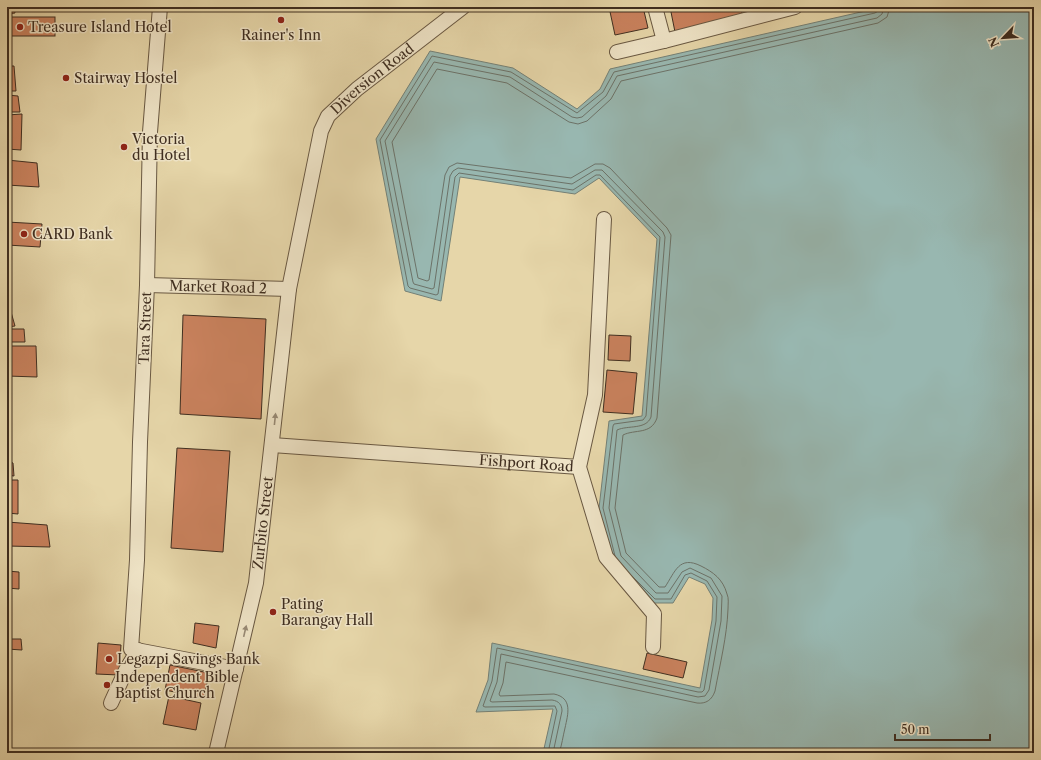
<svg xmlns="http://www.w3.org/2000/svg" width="1041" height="760" font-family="'Libre Caslon Text',serif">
<rect width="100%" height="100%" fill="#e6d6a9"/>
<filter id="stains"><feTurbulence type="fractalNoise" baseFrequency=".005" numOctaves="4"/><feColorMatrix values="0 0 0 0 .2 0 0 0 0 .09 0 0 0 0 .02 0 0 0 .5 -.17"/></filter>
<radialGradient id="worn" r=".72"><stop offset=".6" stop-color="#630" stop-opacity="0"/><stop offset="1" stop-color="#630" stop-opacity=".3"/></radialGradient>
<polygon fill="#98b7b0" stroke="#748076" points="883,7 1034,7 1034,753 543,753 553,709 476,712 488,680 492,643 700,688 712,620 713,598 705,584 689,577 673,603 653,603 612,561 599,508 609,421 642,416 657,239 599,178 575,194 460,177 441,301 405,291 376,139 430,51 513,68 577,109 600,89 610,69"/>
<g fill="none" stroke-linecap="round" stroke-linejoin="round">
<g stroke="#6c7268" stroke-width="1">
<polyline points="615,556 603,508 613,426 614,424 643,420 646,416 660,237 600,175 596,175 573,190 459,173 455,177 438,294 436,295 410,288 408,286 380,140 432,56 511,72 577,113 603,92 614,72 875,13 878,11 879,7"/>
<polyline points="548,753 557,711 555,706 485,707 483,706 492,681 497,648 698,692 702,692 704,690 716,621 717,597 707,581 691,573 685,575 671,599 655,599 631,575"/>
<path d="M553,753l9,-42c0,-6 -3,-10 -10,-11l-60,2 -2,-1 7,-19 4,-28 197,43 7,-1 4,-6 12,-69 1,-25 -11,-18 -21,-10 -8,4 -14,21h-12l-35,-37 -12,-48 8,-78c11,-5 29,0 34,-13l14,-180 -2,-5 -61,-62h-7l-23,14 -114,-16 -5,3 -3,5 -16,112 -2,1 -18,-5 -1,-2 -28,-141 49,-79 76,15 62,40 5,1 5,-1 24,-21 11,-20 260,-58 5,-4 2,-7"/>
<path d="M559,753c3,-8 4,-17 6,-25 3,-14 8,-30 -11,-34l-54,2 -1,-2 4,-11 3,-21 191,41c9,1 15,-3 18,-12 5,-27 12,-55 13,-82 0,-5 1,-11 -1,-15 -4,-15 -14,-22 -26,-28 -22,-11 -26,6 -36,21h-6l-33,-34 -11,-45 8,-73c12,-6 28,0 34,-17l14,-183 -4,-7 -57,-60 -7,-4h-8l-24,14 -114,-15 -8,4 -4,8 -16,105 -2,1 -9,-3 -26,-136 45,-73 70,14 62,39 9,2 9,-3 24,-22 10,-18 257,-58 9,-6 3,-10"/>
</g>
</g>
<g fill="#ca825e" stroke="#3f2e20">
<polygon points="7,7 14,7 15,13 7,14"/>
<polygon points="609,7 643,7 648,28 615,35"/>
<polygon points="670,7 741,7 743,19 675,32"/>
<polygon points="851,7 871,7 852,11"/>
<rect x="7" y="17" width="48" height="19"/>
<polygon points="7,66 14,66 16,91 7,91"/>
<polygon points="7,95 18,96 20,112 7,112"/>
<polygon points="22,114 21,150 7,149 7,115"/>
<polygon points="7,160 37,163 39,187 7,185"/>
<polygon points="7,222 42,224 40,247 7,245"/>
<polygon points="7,249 11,250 11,271 7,271"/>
<polygon points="7,312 11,312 15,326 7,327"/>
<polygon points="183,315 266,319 261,419 180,414"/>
<polygon points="7,329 24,329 25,342 7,342"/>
<polygon points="609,335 631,336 630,361 608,360"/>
<polygon points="7,346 36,346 37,377 7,376"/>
<polygon points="607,370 637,373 633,414 603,412"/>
<polygon points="177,448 230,451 223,552 171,548"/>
<polygon points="7,461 13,463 14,476 7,475"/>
<polygon points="7,480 18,480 18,514 7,513"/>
<polygon points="7,522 47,525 50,547 7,546"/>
<polygon points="7,571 19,572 19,589 7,588"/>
<polygon points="195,623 219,626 216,648 193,643"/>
<polygon points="7,639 21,639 22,650 7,649"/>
<polygon points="98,643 121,645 119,675 96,674"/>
<polygon points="7,652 10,652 9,683 7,683"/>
<polygon points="647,653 687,662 683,678 643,669"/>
<polygon points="170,665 209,673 204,698 165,690"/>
<polygon points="169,696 201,703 196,730 163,724"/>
</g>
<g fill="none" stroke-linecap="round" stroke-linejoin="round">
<defs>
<g id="minor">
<polyline points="160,7 150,132 147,285 140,442 137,560 131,649 236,669"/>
<polyline points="655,7 664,41"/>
<polyline points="617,52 664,41 795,7"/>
<polyline points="604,219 595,395 579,467 606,557 654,614 653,647"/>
<path id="s1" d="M147,285l142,4"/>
<path id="s2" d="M272,445l307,22"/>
<polyline points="111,703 126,670 138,650"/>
<path id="s3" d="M216,753l40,-170 33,-294 32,-158 7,-15 29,-27 106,-82"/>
</g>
</defs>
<use href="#minor" stroke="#695842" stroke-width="16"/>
<use href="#minor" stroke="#efe4c7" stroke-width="14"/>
</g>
<defs><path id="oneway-solid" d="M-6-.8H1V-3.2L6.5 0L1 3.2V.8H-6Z"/></defs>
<g fill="#978974">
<use href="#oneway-solid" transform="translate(275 419) rotate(-84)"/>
<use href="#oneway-solid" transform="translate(245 631) rotate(-77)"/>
</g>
<g fill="#8f2418" stroke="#efe4c7" stroke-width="1.5">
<circle cx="281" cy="20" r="4"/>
<circle cx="20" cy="27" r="4"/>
<circle cx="66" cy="78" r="4"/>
<circle cx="124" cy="147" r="4"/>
<circle cx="24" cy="234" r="4"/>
<circle cx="273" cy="612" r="4"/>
<circle cx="109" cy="659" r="4"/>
<circle cx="107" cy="685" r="4"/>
</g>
<g text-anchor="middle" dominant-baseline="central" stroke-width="3" stroke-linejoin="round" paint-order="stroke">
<g font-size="14" fill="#3f2e20" stroke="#efe4c7" text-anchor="start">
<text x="28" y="27">Treasure Island Hotel</text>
<text x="281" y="35" text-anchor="middle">Rainer's Inn</text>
<text x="74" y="78">Stairway Hostel</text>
<text x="132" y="139">Victoria<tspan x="132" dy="16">du Hotel</tspan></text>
<text x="32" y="234">CARD Bank</text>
<text x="281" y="604">Pating<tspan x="281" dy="16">Barangay Hall</tspan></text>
<text x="117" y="659">Legazpi Savings Bank</text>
<text x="115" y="677">Independent Bible<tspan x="115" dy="16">Baptist Church</tspan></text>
</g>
<g font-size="14" fill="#3f2e20" stroke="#efe4c7">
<text stroke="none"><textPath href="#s3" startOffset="706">Diversion Road</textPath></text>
<text stroke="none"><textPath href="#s1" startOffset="71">Market Road 2</textPath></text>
<text transform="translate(145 328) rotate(-88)">Tara Street</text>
<text stroke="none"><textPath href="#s2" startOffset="255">Fishport Road</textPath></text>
<text stroke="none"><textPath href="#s3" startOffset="235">Zurbito Street</textPath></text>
</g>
</g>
<rect width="1041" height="760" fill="none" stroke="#e6d6a9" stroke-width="24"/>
<rect x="8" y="8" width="1025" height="744" fill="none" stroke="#3f2e20" stroke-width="2"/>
<rect x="12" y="12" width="1017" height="736" fill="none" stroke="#3f2e20"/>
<g transform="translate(1003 38) rotate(245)" stroke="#efe4c7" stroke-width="3" paint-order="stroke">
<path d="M0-3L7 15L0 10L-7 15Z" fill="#3f2e20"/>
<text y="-6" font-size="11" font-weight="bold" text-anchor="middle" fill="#3f2e20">N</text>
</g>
<path d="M895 734v6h95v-6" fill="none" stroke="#3f2e20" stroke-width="2"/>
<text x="901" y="734" font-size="12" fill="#3f2e20" stroke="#efe4c7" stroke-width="3" paint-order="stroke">50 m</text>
<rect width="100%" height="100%" filter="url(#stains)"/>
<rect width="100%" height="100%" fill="url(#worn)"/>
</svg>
